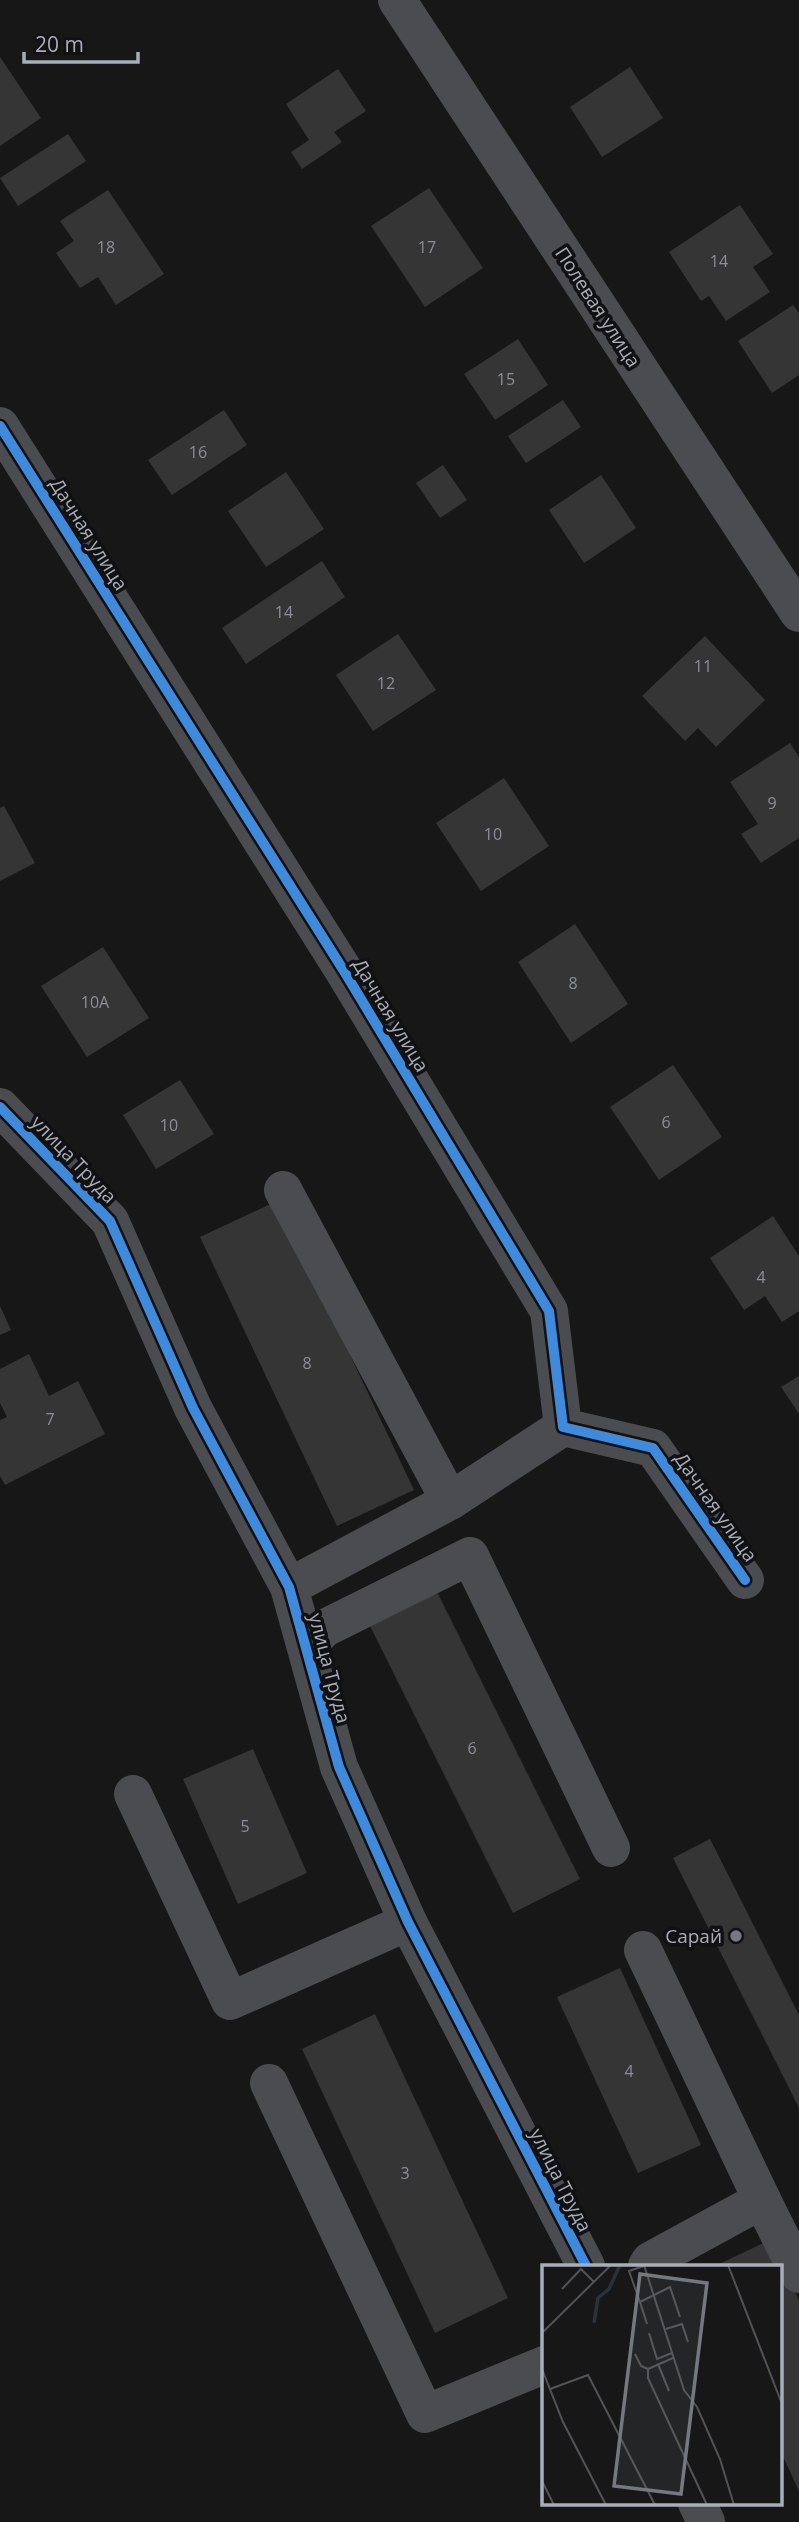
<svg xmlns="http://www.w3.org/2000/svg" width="799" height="2522" font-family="'Open Sans',sans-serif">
<rect width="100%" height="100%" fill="#171717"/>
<g fill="#353536">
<polygon points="0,57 41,118 0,146"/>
<polygon points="630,67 663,118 602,157 570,107"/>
<polygon points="338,69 366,111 334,132 342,142 302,169 291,152 309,140 286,104"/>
<polygon points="68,134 86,161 18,206 0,178"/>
<polygon points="429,188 483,268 425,307 371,226"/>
<polygon points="108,190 164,274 116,305 98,277 80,288 56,253 74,241 60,221"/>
<polygon points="740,205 773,254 753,267 770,292 726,321 709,296 701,301 669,252"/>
<polygon points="793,305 799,313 799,375 772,393 738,341"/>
<polygon points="518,339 548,385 495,420 464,374"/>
<polygon points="563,400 581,427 526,463 508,436"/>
<polygon points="224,410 247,445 172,495 148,460"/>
<polygon points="443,465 467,500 440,518 416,483"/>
<polygon points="286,472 324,529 266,567 228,511"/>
<polygon points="601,475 636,528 584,563 549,510"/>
<polygon points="322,561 345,597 246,664 222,628"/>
<polygon points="398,634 436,690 373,731 336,675"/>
<polygon points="705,636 765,700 716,747 698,728 685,741 642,696"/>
<polygon points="790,743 799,757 799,838 761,863 741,834 758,824 730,782"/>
<polygon points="504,778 549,846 481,891 436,823"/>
<polygon points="4,806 35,863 0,881 0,808"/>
<polygon points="575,924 628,1004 571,1043 518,962"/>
<polygon points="103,947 149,1018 87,1057 41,986"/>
<polygon points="673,1065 722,1137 659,1180 610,1107"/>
<polygon points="180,1080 214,1134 156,1169 123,1115"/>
<polygon points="277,1201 414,1490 337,1526 200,1237"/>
<polygon points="773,1216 799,1256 799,1311 782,1322 765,1296 744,1310 710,1258"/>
<polygon points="0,1306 11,1330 0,1335"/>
<polygon points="29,1354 49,1396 78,1381 105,1434 5,1485 0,1476 0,1420 7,1417 0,1403 0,1369"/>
<polygon points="799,1376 799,1414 781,1387"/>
<polygon points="432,1582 580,1879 513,1913 365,1616"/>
<polygon points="253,1749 307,1873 238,1904 183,1779"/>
<polygon points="710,1839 799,2015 799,2108 673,1858"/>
<polygon points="620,1968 701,2145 638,2173 557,1997"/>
<polygon points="375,2014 508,2298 435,2333 302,2049"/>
<polygon points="770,2240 799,2300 799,2491 780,2450 780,2266 715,2266"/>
</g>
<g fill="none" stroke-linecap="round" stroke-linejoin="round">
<g stroke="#4b4c50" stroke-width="38">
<polyline points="397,0 799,613"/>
<polyline points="0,426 344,971 549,1311 563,1427 653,1448 745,1580"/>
<polyline points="0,1107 110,1221 193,1408 289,1587 339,1767 408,1922 586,2266"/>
<polyline points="283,1190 450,1501"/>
<polyline points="289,1587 450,1501 563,1427"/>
<polyline points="306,1646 325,1628 470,1556 611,1848"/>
<polyline points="133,1794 230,2001 408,1922"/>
<polyline points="643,1950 762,2200"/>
<polyline points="269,2083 425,2414 544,2365"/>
<polyline points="647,2266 650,2261 762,2200 799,2274"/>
<polyline points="697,2503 706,2522"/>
</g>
<defs>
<g id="cycleway">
<polyline points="0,426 344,971 549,1311 563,1427 653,1448 745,1580"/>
<polyline points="0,1107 110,1221 193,1408 289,1587 339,1767 408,1922 586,2266"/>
</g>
</defs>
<use href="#cycleway" stroke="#111113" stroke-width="15"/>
<use href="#cycleway" stroke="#408adc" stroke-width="10"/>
</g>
<circle fill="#757880" stroke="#111113" stroke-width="2.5" cx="736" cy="1936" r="7"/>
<g text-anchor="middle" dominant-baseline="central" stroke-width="7" stroke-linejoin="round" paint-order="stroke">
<g font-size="16" fill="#8b8f98">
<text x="106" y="247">18</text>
<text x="427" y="247">17</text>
<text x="719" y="261">14</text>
<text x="506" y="379">15</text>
<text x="198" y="452">16</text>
<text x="284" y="612">14</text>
<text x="703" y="666">11</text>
<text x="386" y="683">12</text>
<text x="772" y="803">9</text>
<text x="493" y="834">10</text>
<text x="573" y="983">8</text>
<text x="95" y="1002">10А</text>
<text x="666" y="1122">6</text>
<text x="169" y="1125">10</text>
<text x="761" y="1277">4</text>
<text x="307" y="1363">8</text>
<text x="50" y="1419">7</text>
<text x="472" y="1748">6</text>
<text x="245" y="1826">5</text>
<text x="629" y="2071">4</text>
<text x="405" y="2173">3</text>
</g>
<g font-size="19" fill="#a8adb8" stroke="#111113">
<text transform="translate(598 307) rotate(57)">Полевая улица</text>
<text transform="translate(89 534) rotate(58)">Дачная улица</text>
<text transform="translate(391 1015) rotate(59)">Дачная улица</text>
<text transform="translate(74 1159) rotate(46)">улица Труда</text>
<text transform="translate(716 1507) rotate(55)">Дачная улица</text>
<text transform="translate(330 1668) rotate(75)">улица Труда</text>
<text transform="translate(561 2180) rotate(63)">улица Труда</text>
</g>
<g font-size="19" fill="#a8adb8" stroke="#111113" text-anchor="end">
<text x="722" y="1936">Сарай</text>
</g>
</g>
<g transform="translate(542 2265)">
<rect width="240" height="240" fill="#171717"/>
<path fill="none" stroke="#2a3239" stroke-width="3.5" d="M52,58l4,-25 11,-9 11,-24"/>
<path fill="none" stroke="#515357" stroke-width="2" d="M102,0l40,125 13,17 23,52 14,46M186,0l54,139M102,1l-15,5 11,31 30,-15 10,30M20,24l19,-20 13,13M98,37l7,22M124,64l16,-5 6,18M0,68l69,-68M107,68l8,26 15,-6M93,89l6,12 7,3v9l59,127M116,99l11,27M0,104l21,53 43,83M106,104l25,-11M8,124l38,-14 67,130M0,216l12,24"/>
<path fill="#757880" fill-opacity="0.15" stroke="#757880" stroke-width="3.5" d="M98,9l67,9 -26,211 -67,-8z"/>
<rect width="240" height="240" fill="none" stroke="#a8adb8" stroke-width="3.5"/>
</g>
<path d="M24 52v10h114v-10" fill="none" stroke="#a8adb8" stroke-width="3.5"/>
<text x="35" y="52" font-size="21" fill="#a8adb8" stroke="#111113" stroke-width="5" paint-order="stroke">20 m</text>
</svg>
